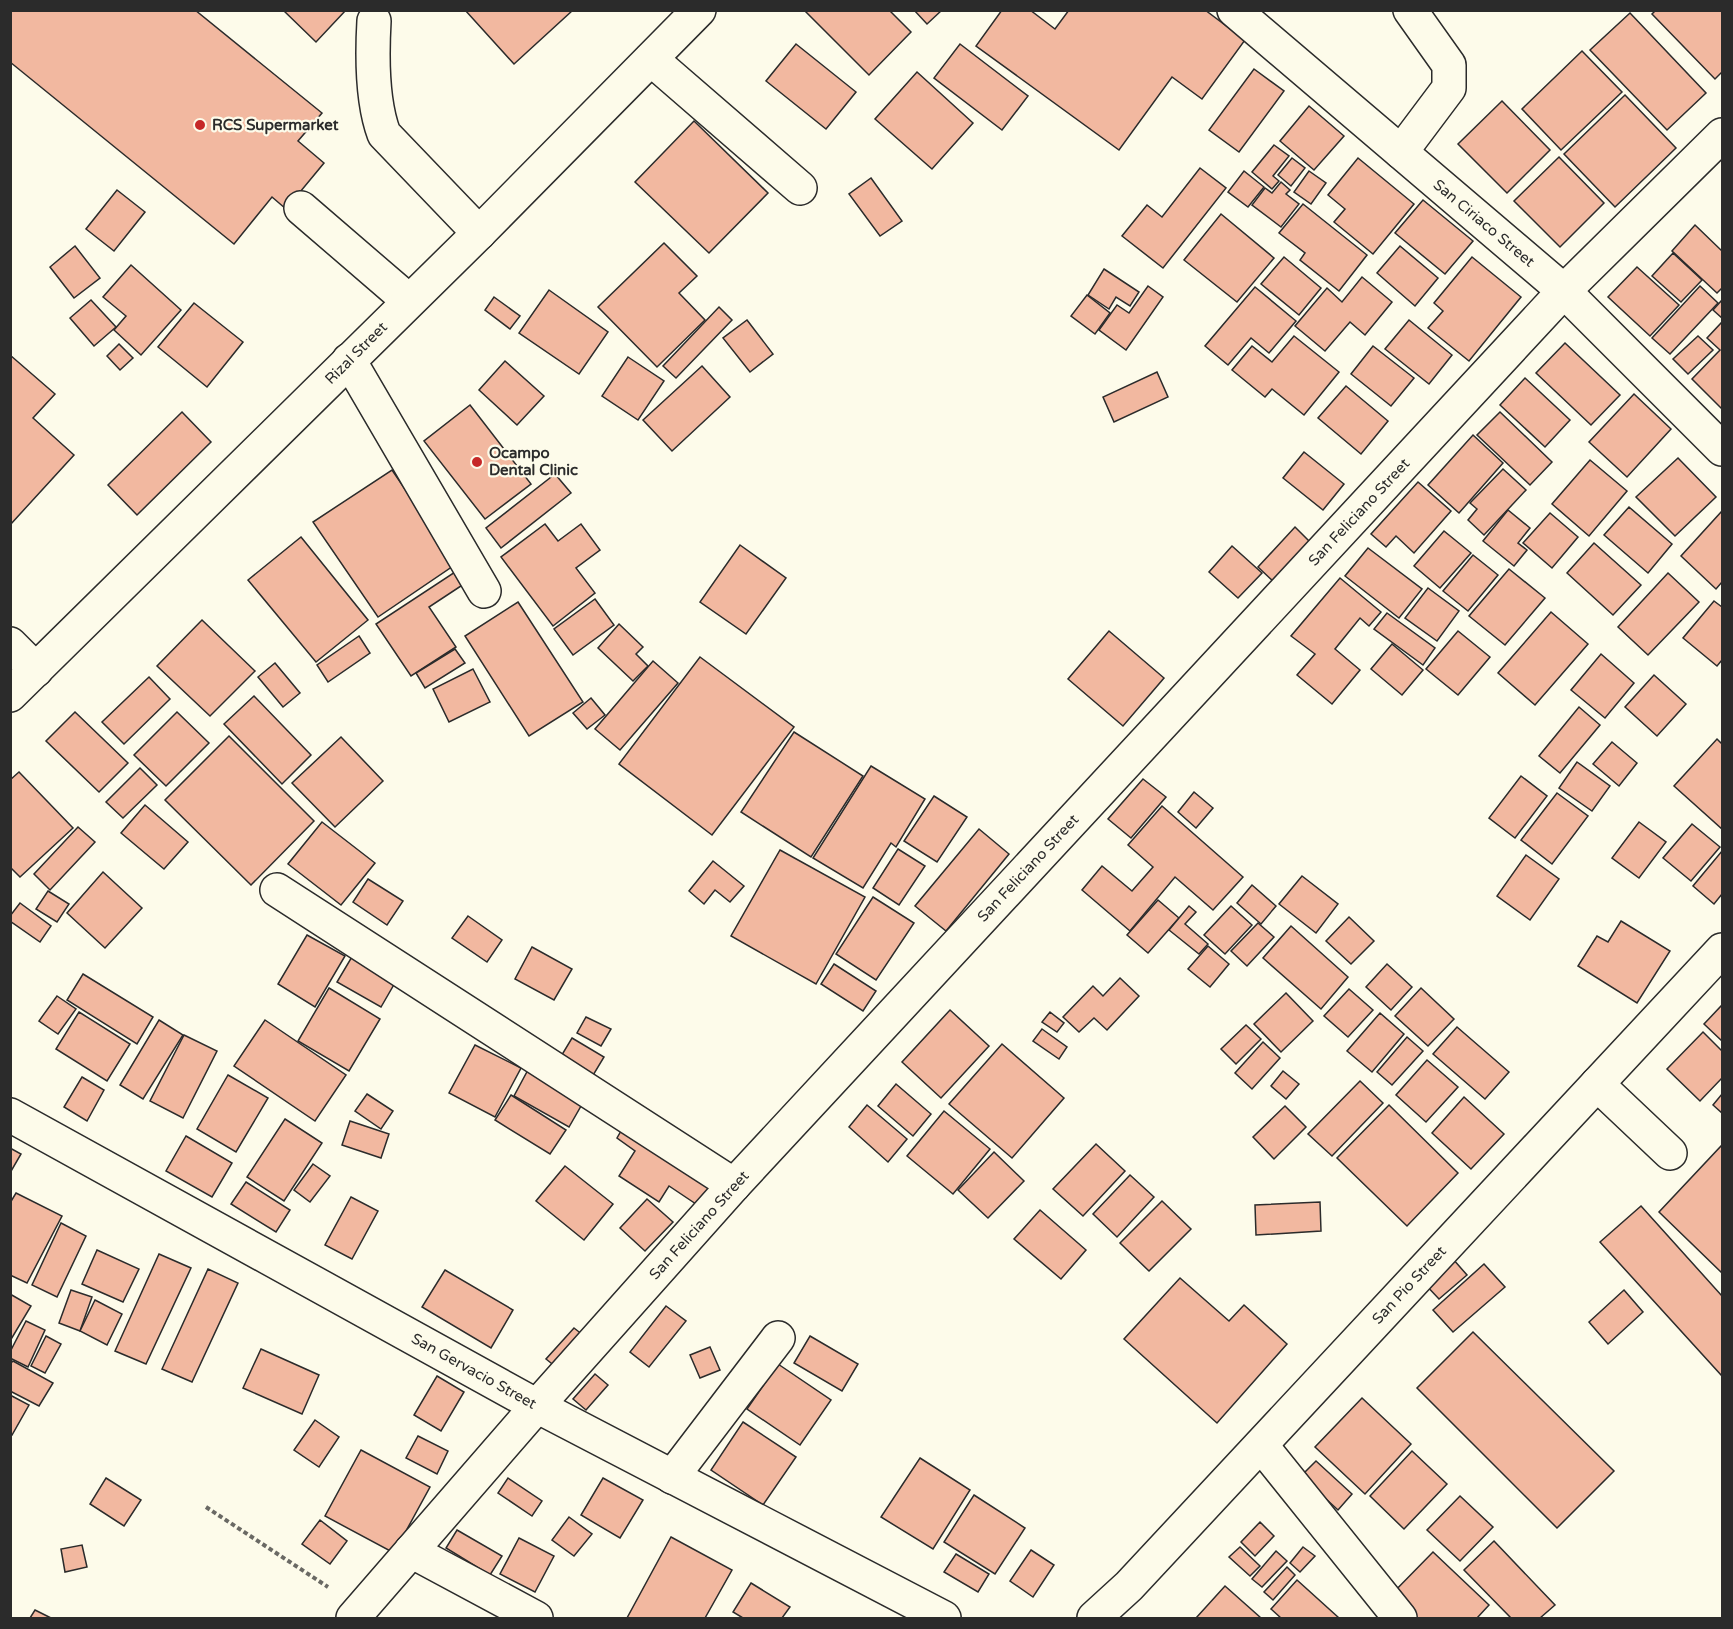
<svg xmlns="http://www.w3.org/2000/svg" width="1733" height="1629" font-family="'Varela Round',sans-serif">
<rect width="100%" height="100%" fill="#fdfbea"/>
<g fill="#f2b8a0" stroke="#2b2b2b" stroke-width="1.5">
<polygon points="10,10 195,10 322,113 298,141 324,163 286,209 272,197 234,244 10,62"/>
<polygon points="283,10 346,10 316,42"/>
<polygon points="465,10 573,10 514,64"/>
<polygon points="804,10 889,10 911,32 869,75"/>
<polygon points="914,10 942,10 927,24"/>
<polygon points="1002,10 1030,10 1055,29 1069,10 1205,10 1245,40 1202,99 1172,77 1119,150 976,46"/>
<polygon points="1656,10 1722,10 1722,72 1715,79 1652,14"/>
<polygon points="1630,13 1706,93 1667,130 1590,50"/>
<polygon points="796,44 856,92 826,129 766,81"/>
<polygon points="960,44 1028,96 1002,130 934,78"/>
<polygon points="1582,51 1622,92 1561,150 1522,109"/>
<polygon points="1254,69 1284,91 1239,152 1209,130"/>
<polygon points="917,72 973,123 932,169 875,119"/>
<polygon points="1625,95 1676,148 1615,207 1564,154"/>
<polygon points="1502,101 1550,150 1507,193 1458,144"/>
<polygon points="1309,106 1344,136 1314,170 1280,141"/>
<polygon points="694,121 768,193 709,253 635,182"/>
<polygon points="1274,145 1289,156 1273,176 1279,181 1272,189 1252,172"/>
<polygon points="1559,157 1604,203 1560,247 1514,201"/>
<polygon points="1292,158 1305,168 1291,186 1278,175"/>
<polygon points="1358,158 1414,204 1373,254 1334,222 1345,209 1328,195"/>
<polygon points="1200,168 1226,188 1163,268 1122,236 1147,205 1162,217"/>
<polygon points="1244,171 1264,187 1248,207 1228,192"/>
<polygon points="1309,171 1326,183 1311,204 1294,192"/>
<polygon points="871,178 902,221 880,236 849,194"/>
<polygon points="1281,182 1290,190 1286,194 1299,204 1281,227 1252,205 1265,188 1272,193"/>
<polygon points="117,190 145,212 114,251 86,229"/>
<polygon points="1423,200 1473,241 1445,274 1395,233"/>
<polygon points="1303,204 1367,255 1339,291 1300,260 1305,253 1279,233"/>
<polygon points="1221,214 1274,258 1237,302 1184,260"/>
<polygon points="1695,225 1722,251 1722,288 1717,293 1672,251"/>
<polygon points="664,243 697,276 679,293 705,320 657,367 598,307"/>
<polygon points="75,246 100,278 74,298 50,267"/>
<polygon points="1400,246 1438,278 1415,306 1377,273"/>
<polygon points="1673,253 1702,280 1681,302 1652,276"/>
<polygon points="1284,257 1321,288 1299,315 1261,284"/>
<polygon points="1472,257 1521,297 1469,361 1428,328 1443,311 1434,303"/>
<polygon points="131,265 181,310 141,355 114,330 126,316 103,297"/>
<polygon points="1637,267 1679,305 1650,336 1608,297"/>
<polygon points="1104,269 1139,292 1130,306 1116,297 1109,309 1088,295"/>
<polygon points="1362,277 1392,302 1365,335 1350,322 1325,351 1295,326 1327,288 1342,302"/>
<polygon points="1148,286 1163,297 1126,350 1099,330 1117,305 1129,313"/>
<polygon points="1700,286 1718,303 1670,354 1652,338"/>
<polygon points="1255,287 1296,321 1269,353 1251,338 1228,365 1205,346"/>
<polygon points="549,290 608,332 579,374 519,333"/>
<polygon points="1087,295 1110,313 1095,334 1071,316"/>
<polygon points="494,297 520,316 510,329 485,310"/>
<polygon points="91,300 116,327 94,346 70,318"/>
<polygon points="1722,300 1722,318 1713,310"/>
<polygon points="194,303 243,342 207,387 158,347"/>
<polygon points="719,307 732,320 676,378 663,366"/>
<polygon points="747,320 773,354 750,372 723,338"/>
<polygon points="1409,320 1452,355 1429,384 1385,349"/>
<polygon points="1722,322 1722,409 1692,379 1720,350 1707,338"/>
<polygon points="1294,336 1339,372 1304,415 1272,389 1265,397 1232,370 1252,346 1272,362"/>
<polygon points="1698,336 1713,350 1688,374 1673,359"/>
<polygon points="1565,343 1620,395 1591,425 1536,373"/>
<polygon points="119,344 133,358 120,370 107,356"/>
<polygon points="1373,346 1414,378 1391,406 1351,374"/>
<polygon points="10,355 55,394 33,418 74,455 10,525"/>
<polygon points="628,357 664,381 638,420 602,396"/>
<polygon points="505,361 544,396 517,425 479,390"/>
<polygon points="702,366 730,397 672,451 643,420"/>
<polygon points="1157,372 1168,397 1114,422 1103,397"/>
<polygon points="1525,378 1570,420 1545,447 1500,405"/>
<polygon points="1346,386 1388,421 1361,454 1318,418"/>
<polygon points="1634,394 1671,429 1627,477 1589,442"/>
<polygon points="470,405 531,484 485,519 424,441"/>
<polygon points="182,412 211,442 137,515 108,485"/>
<polygon points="1500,412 1552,462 1530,485 1477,435"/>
<polygon points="1473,435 1503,463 1459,513 1428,485"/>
<polygon points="1304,452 1344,484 1323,510 1283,478"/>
<polygon points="1678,458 1716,497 1675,536 1636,497"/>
<polygon points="1590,460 1627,491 1589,536 1552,504"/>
<polygon points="1503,469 1526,490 1484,535 1468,520 1477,509 1470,503"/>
<polygon points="392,470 456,564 378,617 313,522"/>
<polygon points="555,474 571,493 501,548 486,528"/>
<polygon points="1418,482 1451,511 1414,553 1396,536 1386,547 1371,534"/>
<polygon points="1629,507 1672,544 1648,573 1604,535"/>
<polygon points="1508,510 1530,528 1518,543 1527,550 1514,566 1483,541"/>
<polygon points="1722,511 1722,582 1716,589 1681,556"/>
<polygon points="1550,513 1578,537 1552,568 1523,543"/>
<polygon points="545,524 558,541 581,524 600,550 576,568 595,593 553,626 501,557"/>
<polygon points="1295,527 1313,545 1276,584 1258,567"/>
<polygon points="1444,531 1471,553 1440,588 1414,566"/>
<polygon points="301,537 368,620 316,662 248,580"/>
<polygon points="1594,543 1641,585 1613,615 1567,573"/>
<polygon points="740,545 786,578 746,634 700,602"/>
<polygon points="1232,546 1262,573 1238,598 1209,572"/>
<polygon points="1368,548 1422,589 1399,618 1345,576"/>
<polygon points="1473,555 1498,575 1468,611 1443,591"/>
<polygon points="1509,569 1545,598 1505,645 1469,616"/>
<polygon points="455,572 464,584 429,607 456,647 411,676 376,624"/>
<polygon points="1668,573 1699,602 1648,655 1618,627"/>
<polygon points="1340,578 1381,612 1369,626 1360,618 1335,649 1360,670 1332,704 1297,675 1315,654 1291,636"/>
<polygon points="1428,588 1459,611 1437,641 1405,618"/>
<polygon points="595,599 614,625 573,655 554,629"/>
<polygon points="1714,601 1722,607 1722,660 1717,666 1683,638"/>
<polygon points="518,602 583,702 529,736 465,636"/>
<polygon points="1551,612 1588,644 1535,705 1498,673"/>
<polygon points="1387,613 1435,648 1423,665 1374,629"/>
<polygon points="202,620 255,671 210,716 157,666"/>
<polygon points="619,624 643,647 636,654 648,666 633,681 598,648"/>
<polygon points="1109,631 1164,678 1123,726 1068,679"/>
<polygon points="1458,631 1490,657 1458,695 1426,669"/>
<polygon points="359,636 370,653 328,682 317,665"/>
<polygon points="1392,644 1423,670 1402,695 1371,669"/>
<polygon points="455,649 465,663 425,688 416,673"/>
<polygon points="1601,654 1634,683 1605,718 1571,690"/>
<polygon points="700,657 794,727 712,835 619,764"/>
<polygon points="653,661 678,683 620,750 595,729"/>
<polygon points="275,663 300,693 283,707 258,677"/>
<polygon points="473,669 490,702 449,722 433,689"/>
<polygon points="1654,675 1686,704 1657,736 1625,707"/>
<polygon points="149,677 170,699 124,744 102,722"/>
<polygon points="254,696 311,755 282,784 224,724"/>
<polygon points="591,698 605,715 587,729 573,713"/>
<polygon points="1579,707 1600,725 1560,773 1539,756"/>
<polygon points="75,712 128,763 99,792 46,741"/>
<polygon points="177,712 209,743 166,786 134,755"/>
<polygon points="794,732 863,776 811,857 741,812"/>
<polygon points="229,736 314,821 251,885 165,800"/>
<polygon points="341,737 383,781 335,827 292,783"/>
<polygon points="1717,739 1722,744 1722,829 1674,786"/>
<polygon points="1612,742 1637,763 1619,786 1593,764"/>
<polygon points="1577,762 1610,786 1592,811 1559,788"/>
<polygon points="871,766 925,799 896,847 891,843 863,888 813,858"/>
<polygon points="140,768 157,785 123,818 106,802"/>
<polygon points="19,772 73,828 20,877 10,867 10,780"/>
<polygon points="1521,776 1547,796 1515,838 1489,818"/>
<polygon points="1143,779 1166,797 1131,838 1108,819"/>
<polygon points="1194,792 1213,808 1196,828 1178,812"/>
<polygon points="1557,793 1588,816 1552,864 1521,840"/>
<polygon points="934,796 967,817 937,862 904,841"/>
<polygon points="145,805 188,842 164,869 121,833"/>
<polygon points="1162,806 1243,877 1213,910 1175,877 1130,931 1082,890 1102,866 1132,891 1153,867 1128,845"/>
<polygon points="322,822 375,863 341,905 288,864"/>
<polygon points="1639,822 1666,842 1639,878 1612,858"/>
<polygon points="1692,824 1720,847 1691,881 1663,858"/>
<polygon points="78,827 95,842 50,890 34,874"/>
<polygon points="979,829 1009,854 946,931 915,906"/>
<polygon points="898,849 925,866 899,905 873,888"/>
<polygon points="780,850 865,897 816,984 731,936"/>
<polygon points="1722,851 1722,894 1714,904 1693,886"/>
<polygon points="1526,855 1559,879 1530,920 1497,896"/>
<polygon points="713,861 744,886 730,902 715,890 704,904 689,891"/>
<polygon points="103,872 142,908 105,948 67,913"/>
<polygon points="1302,876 1338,904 1316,933 1279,904"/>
<polygon points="368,879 403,901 387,925 353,902"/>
<polygon points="1252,885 1276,906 1261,924 1237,903"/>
<polygon points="48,891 69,904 57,922 36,909"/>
<polygon points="873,897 914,923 876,980 836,954"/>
<polygon points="1158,900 1179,918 1148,953 1127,935"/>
<polygon points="20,903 51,926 40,942 10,921 10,916"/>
<polygon points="1189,906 1196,912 1185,924 1208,944 1199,954 1169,930"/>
<polygon points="1231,906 1252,925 1225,954 1204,935"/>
<polygon points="468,916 502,940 487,962 452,938"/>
<polygon points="1349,917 1374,941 1351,964 1326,941"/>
<polygon points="1621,921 1670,951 1637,1003 1578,966 1597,936 1608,942"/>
<polygon points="1258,923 1274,937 1247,966 1231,951"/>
<polygon points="1291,926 1348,977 1321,1009 1263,958"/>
<polygon points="307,935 345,956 315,1007 278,984"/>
<polygon points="1208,946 1229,964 1210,987 1188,969"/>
<polygon points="532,947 572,969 554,1000 515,979"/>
<polygon points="353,955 396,981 381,1007 337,982"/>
<polygon points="834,964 876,991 863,1011 821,984"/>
<polygon points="1387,964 1412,987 1391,1010 1366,987"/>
<polygon points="83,974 153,1017 137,1044 67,1000"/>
<polygon points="1120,978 1139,996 1107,1030 1094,1018 1079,1032 1063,1017 1093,986 1103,996"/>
<polygon points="329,988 380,1019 349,1071 298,1041"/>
<polygon points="1421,988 1454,1019 1428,1046 1395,1016"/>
<polygon points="1349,989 1373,1010 1348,1037 1324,1016"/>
<polygon points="1286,993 1313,1021 1281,1052 1254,1024"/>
<polygon points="57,996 76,1009 58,1034 39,1021"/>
<polygon points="1722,1005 1722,1041 1704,1024"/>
<polygon points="950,1010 989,1046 941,1098 902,1062"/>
<polygon points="79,1012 130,1044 107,1081 56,1049"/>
<polygon points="1050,1012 1064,1023 1057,1032 1042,1022"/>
<polygon points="1380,1013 1404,1034 1372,1072 1347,1051"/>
<polygon points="586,1017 611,1029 601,1046 577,1033"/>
<polygon points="159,1020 183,1035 143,1099 120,1085"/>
<polygon points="265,1020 346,1075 315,1121 234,1066"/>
<polygon points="1246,1025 1261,1039 1236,1064 1221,1049"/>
<polygon points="1457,1027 1509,1072 1485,1099 1433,1054"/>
<polygon points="1042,1029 1067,1047 1059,1059 1033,1041"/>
<polygon points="1703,1032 1722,1051 1722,1078 1700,1101 1667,1069"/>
<polygon points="184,1035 217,1051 183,1118 150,1101"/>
<polygon points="1407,1037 1423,1051 1392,1085 1377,1072"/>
<polygon points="572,1038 604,1057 592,1077 560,1058"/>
<polygon points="1263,1042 1280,1058 1252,1089 1235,1073"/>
<polygon points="1002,1044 1064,1098 1012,1158 949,1104"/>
<polygon points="475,1045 521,1068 495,1117 449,1093"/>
<polygon points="1427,1060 1458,1087 1426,1122 1396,1095"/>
<polygon points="529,1068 585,1099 569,1127 514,1096"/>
<polygon points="1283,1071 1299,1084 1286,1099 1271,1086"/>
<polygon points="228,1075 268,1098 236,1152 197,1129"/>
<polygon points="82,1077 104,1090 87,1121 64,1107"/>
<polygon points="1360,1081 1383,1103 1332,1156 1308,1134"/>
<polygon points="896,1084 931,1114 913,1136 878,1106"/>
<polygon points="367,1094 393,1111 381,1129 355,1111"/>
<polygon points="1722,1094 1722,1113 1713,1105"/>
<polygon points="511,1095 566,1130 550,1154 495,1120"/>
<polygon points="1464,1097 1504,1134 1471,1169 1432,1133"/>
<polygon points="867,1105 907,1139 888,1162 849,1127"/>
<polygon points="1389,1105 1458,1173 1407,1226 1337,1158"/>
<polygon points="1285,1106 1306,1127 1274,1159 1253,1137"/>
<polygon points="944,1111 990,1149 953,1194 907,1156"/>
<polygon points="285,1119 322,1143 284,1201 247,1177"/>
<polygon points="350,1121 389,1134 381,1158 342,1145"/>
<polygon points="625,1124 715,1180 699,1206 669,1186 659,1202 619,1176 635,1151 617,1138"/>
<polygon points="186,1136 232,1163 212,1197 166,1171"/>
<polygon points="1096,1144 1125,1171 1083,1216 1053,1189"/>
<polygon points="1722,1145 1722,1273 1659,1212"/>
<polygon points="10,1148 21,1154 10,1173"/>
<polygon points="994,1152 1024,1181 988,1218 958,1190"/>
<polygon points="313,1164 330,1176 310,1202 294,1190"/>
<polygon points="565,1166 613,1204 584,1240 536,1201"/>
<polygon points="1130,1175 1154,1197 1117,1237 1093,1214"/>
<polygon points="246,1182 290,1210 276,1232 231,1204"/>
<polygon points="16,1193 62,1216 27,1283 10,1275 10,1203"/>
<polygon points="351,1197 378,1211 352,1259 325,1245"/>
<polygon points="647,1199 673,1222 645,1251 620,1228"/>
<polygon points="1162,1201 1191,1229 1149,1271 1120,1243"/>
<polygon points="1320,1202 1321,1231 1256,1235 1255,1205"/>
<polygon points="1641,1206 1722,1296 1722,1376 1600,1242"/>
<polygon points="1040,1210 1086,1250 1061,1279 1014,1239"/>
<polygon points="61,1223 86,1236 57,1297 32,1285"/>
<polygon points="97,1250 139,1269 123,1302 82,1284"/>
<polygon points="159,1254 191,1268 146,1364 115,1351"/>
<polygon points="1453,1259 1467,1275 1439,1299 1424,1283"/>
<polygon points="1484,1264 1505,1287 1453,1332 1433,1310"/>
<polygon points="208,1269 238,1283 192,1382 162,1369"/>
<polygon points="445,1270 513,1310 491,1348 422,1307"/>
<polygon points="1180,1278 1229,1321 1244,1305 1287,1344 1217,1423 1124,1339"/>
<polygon points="71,1290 92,1297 80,1331 59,1323"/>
<polygon points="1624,1290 1643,1312 1608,1344 1589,1322"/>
<polygon points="10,1294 31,1306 10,1341"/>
<polygon points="95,1300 122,1314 107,1345 80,1331"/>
<polygon points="666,1306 686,1321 649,1367 630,1352"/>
<polygon points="26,1321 45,1330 28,1367 10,1358 10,1352"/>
<polygon points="574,1328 583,1335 556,1367 546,1359"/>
<polygon points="1473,1332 1614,1471 1557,1528 1417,1388"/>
<polygon points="46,1336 61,1344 45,1373 31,1366"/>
<polygon points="810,1336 858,1364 842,1391 794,1363"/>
<polygon points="710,1347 720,1370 700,1378 690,1355"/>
<polygon points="261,1349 319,1375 302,1414 243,1388"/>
<polygon points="13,1361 53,1383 39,1406 10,1391 10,1364"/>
<polygon points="778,1364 831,1400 800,1445 747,1409"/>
<polygon points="595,1374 608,1385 586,1410 573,1399"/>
<polygon points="437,1376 464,1392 441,1431 414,1415"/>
<polygon points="10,1395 29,1405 12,1435 10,1434"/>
<polygon points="1362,1398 1411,1444 1365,1494 1315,1447"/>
<polygon points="315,1420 339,1437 319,1467 294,1450"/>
<polygon points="743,1422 796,1457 763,1505 711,1470"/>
<polygon points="418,1436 448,1451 437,1474 406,1458"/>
<polygon points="361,1450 430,1487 394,1553 325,1516"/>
<polygon points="1412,1451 1447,1484 1404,1529 1370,1496"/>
<polygon points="920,1458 970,1490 933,1549 881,1517"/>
<polygon points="1316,1461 1352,1494 1338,1510 1301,1476"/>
<polygon points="106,1478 141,1500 124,1526 90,1504"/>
<polygon points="508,1478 542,1501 532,1516 498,1493"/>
<polygon points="603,1478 643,1500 620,1538 581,1515"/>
<polygon points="974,1495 1025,1528 995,1574 944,1542"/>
<polygon points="1460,1496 1493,1527 1460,1561 1427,1530"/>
<polygon points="569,1517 592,1534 574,1556 552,1540"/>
<polygon points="320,1520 347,1541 330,1564 302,1544"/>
<polygon points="1260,1522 1274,1536 1255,1556 1241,1542"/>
<polygon points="457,1530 502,1556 490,1575 446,1548"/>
<polygon points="671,1537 732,1570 705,1618 627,1618"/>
<polygon points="519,1538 554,1556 535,1592 500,1574"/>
<polygon points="1494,1541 1555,1605 1540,1618 1511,1618 1464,1570"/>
<polygon points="82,1545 87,1567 65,1572 61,1549"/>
<polygon points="1240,1547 1260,1566 1250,1576 1229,1557"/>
<polygon points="1303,1547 1315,1556 1300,1572 1290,1563"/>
<polygon points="1031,1550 1054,1565 1033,1597 1010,1581"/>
<polygon points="1276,1551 1287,1561 1262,1587 1252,1579"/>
<polygon points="1433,1552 1489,1605 1477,1618 1407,1618 1387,1599"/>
<polygon points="956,1554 989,1574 978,1592 944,1572"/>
<polygon points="1287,1567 1295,1575 1273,1600 1264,1592"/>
<polygon points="1297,1580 1339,1618 1281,1618 1271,1609"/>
<polygon points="751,1583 790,1607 782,1618 743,1618 733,1612"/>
<polygon points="1225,1586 1261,1618 1196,1618"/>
<polygon points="35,1610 51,1618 30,1618"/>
</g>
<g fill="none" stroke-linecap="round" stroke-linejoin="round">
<defs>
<g id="minor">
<polyline points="1234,10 1564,291 1722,449"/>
<path d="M374,21c-2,35 -2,81 10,113l95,99"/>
<polyline points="651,59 800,188"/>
<polyline points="1401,152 1449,88 1449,65 1410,10"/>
<polyline points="301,208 409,301"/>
<polyline points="349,360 484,591"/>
<polyline points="10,644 36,670"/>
<polyline points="277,890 734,1185"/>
<polyline points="1597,1084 1670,1153"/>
<polyline points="10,1115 537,1406 944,1618"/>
<polyline points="1261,1445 1400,1618"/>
<polyline points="672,1477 778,1338"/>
<polyline points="411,1551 536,1618"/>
<polyline points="353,1618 537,1406 734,1185 1564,291 1722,135"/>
<polyline points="1094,1618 1129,1586 1722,950"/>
</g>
<polyline id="major" points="10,695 479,233 699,10"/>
</defs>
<use href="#minor" stroke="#2b2b2b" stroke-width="36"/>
<use href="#major" stroke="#2b2b2b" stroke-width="36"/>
<polyline stroke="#6a6964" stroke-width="4" stroke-dasharray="4.5 3" stroke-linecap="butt" points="206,1507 328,1587"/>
<use href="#minor" stroke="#fdfbea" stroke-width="33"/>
<use href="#major" stroke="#fdfbea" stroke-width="33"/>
</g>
<g fill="#c62828" stroke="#fdfbea" stroke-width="2">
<circle cx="200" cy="125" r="6"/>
<circle cx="477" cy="462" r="6"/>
</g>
<g text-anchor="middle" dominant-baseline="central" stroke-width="4.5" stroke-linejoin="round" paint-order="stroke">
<g font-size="15" font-weight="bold" fill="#2b2b2b" stroke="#fdfbea" text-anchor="start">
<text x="212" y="125">RCS Supermarket</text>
<text x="489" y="453">Ocampo<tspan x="489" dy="17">Dental Clinic</tspan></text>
</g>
<g font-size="15" fill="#2b2b2b" stroke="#fdfbea">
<text transform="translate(1484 223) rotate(40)">San Ciriaco Street</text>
<text transform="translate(356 353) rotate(-45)">Rizal Street</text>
<text transform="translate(1359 512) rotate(-47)">San Feliciano Street</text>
<text transform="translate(1028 868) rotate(-47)">San Feliciano Street</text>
<text transform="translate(699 1225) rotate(-48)">San Feliciano Street</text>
<text transform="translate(1409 1285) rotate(-47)">San Pio Street</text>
<text transform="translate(474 1371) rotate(29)">San Gervacio Street</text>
</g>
</g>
<rect width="1733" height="1629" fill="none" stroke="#2b2b2b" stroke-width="24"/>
</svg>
